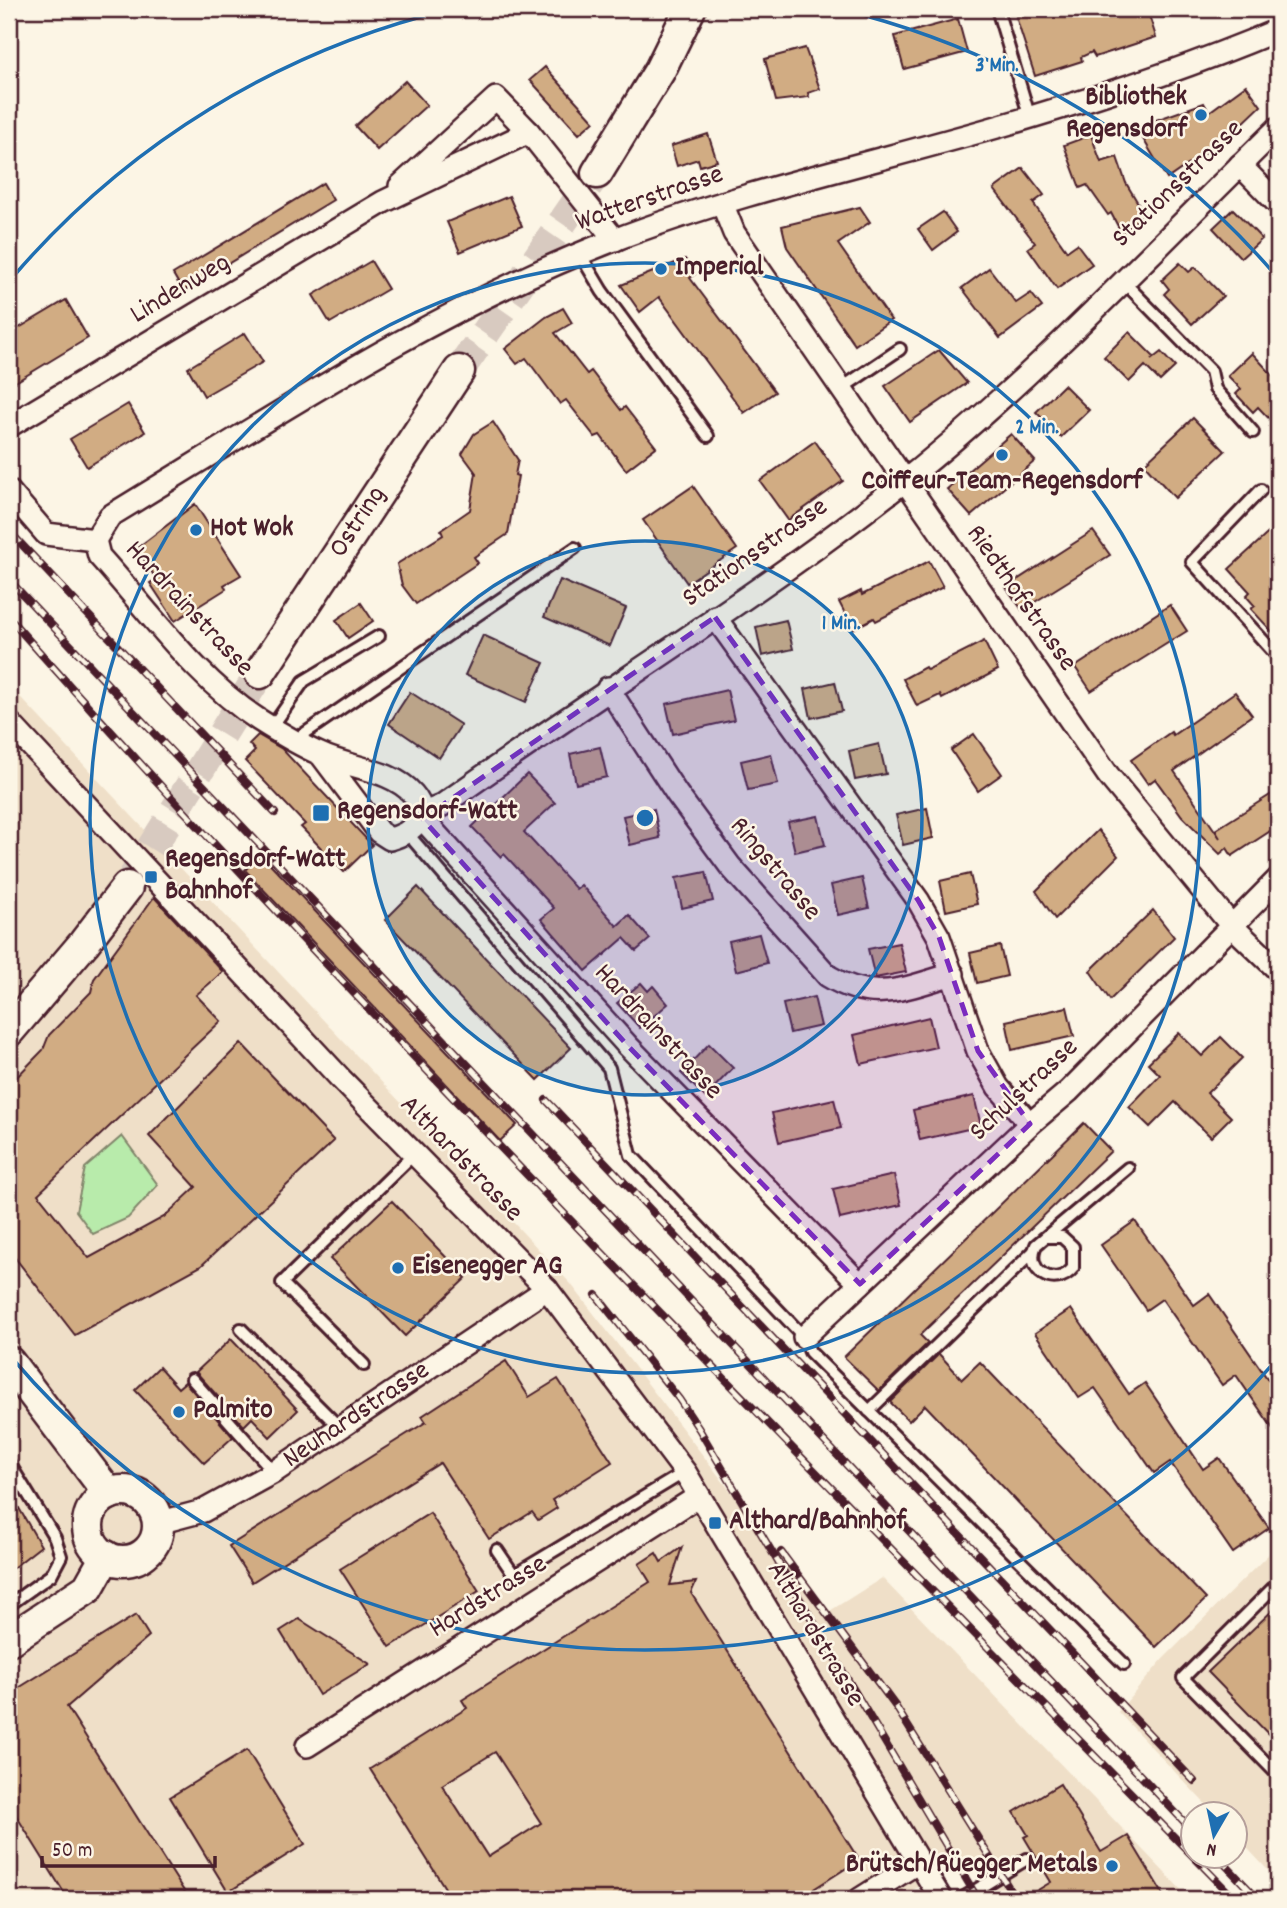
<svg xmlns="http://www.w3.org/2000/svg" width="1287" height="1908" font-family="Dekko,sans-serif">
<rect width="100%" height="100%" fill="#fcf5e5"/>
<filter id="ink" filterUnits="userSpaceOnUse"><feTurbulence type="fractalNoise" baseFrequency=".0143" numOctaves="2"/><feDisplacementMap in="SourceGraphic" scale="14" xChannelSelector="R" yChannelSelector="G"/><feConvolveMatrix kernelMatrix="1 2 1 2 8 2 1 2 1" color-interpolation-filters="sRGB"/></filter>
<g filter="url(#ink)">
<g fill="#efdfc8">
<polygon points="9,685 571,1284 825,1614 882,1578 1190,1899 997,1899 970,1855 898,1899 9,1899"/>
<polygon points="1278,1545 1278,1881 1235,1835 1234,1814 1214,1813 1118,1712 1163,1659"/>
</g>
<polygon fill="#b8ebab" stroke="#81856b" stroke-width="2" points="122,1136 158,1185 128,1218 93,1234 76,1211 85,1168"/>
<g fill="#d1ac83" stroke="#4a1f2b" stroke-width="2" fill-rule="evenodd">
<polygon points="1042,9 1147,9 1156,37 1095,57 1092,52 1081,57 1082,61 1035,76 1016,17"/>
<polygon points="958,19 967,52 904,69 895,36"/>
<polygon points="805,48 820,89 808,93 809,97 776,101 765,59"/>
<polygon points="545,67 594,121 579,134 530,80"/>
<polygon points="405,81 427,105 377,150 355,126"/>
<polygon points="1246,85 1261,106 1215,150 1213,147 1167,179 1136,127 1204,103 1209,112"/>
<polygon points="708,134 717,161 700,166 698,159 677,166 671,146"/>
<polygon points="1091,135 1101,162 1117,157 1126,183 1144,213 1122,234 1111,213 1108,215 1087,185 1080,188 1064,145"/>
<polygon points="1023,168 1044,195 1033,203 1067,251 1077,244 1092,264 1057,289 1028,248 1035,243 994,189"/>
<polygon points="323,183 333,200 183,291 173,274"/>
<polygon points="509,196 522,226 460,252 447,222"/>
<polygon points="860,207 870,222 838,244 891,320 855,345 787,247 782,226"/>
<polygon points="1233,209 1262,239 1241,258 1213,228"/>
<polygon points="943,212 957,232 933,250 918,229"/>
<polygon points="685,259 695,274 690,278 775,392 744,413 659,297 640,312 621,285"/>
<polygon points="371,261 388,289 330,323 313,295"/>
<polygon points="1180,263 1189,272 1195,267 1223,296 1192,324 1164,294 1169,289 1162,280"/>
<polygon points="989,268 1016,303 1031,293 1042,307 1000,338 962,288"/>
<polygon points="66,300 88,338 9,386 9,334"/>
<polygon points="563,308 572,323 555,333 587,374 591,371 621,410 625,407 656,447 626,470 600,435 595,437 566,400 560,404 526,358 517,364 505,349 546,317"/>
<polygon points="1129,332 1154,357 1151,360 1161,352 1175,367 1160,381 1145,366 1129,382 1104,357"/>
<polygon points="245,333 263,362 204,396 188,368"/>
<polygon points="939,350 967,383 910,422 885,386"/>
<polygon points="1252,353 1278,381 1278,428 1258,407 1253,412 1236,394 1241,389 1228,376"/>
<polygon points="1064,385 1089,410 1061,437 1036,412"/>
<polygon points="128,404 145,432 87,467 70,439"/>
<polygon points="1193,418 1225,451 1175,498 1144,464"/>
<polygon points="493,422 518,460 515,475 518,476 508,534 474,557 478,563 416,604 402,585 397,564 443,535 441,530 470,510 476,473 462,454 474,434"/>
<polygon points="1011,434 1035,461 971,516 947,489"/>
<polygon points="815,441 843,481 788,520 760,481"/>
<polygon points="693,486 737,549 687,583 643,520"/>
<polygon points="195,504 241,575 224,585 226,589 175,621 150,583 156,579 137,548"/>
<polygon points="1278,524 1278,638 1251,609 1255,606 1246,596 1250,592 1229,569"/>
<polygon points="1093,531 1110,555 1022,610 1006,587"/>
<polygon points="929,561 943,587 876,621 874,618 853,629 839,602 861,591 862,595"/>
<polygon points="560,580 626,608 610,646 544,617"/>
<polygon points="361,603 373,621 348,638 336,620"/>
<polygon points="1170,605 1187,631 1091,691 1075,667"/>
<polygon points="786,620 793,649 762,656 756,627"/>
<polygon points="483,635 544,663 526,702 465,675"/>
<polygon points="984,641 998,670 942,699 940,695 917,706 903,679 925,667 927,670"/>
<polygon points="835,682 842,711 811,718 805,689"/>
<polygon points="727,690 734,720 673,734 666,704"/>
<polygon points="410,692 461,725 439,758 389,724"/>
<polygon points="1235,692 1252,715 1174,771 1220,838 1215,830 1278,790 1278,826 1232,856 1227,848 1220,854 1182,816 1155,779 1148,784 1131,760 1171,732 1173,735"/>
<polygon points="974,734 1002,774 978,791 951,750"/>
<polygon points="258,735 282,749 372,845 344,872 301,827 305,824 245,761 255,751 249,744"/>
<polygon points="879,744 886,774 855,780 849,751"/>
<polygon points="600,747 607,777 576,784 570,754"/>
<polygon points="771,754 778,784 748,790 741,761"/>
<polygon points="527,774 555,803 524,832 576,889 581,885 617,926 629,915 650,939 636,951 624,938 586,971 541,919 554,908 504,854 501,857 472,827"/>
<polygon points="927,808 933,838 903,845 896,815"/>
<polygon points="654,809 660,838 630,845 623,816"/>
<polygon points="818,816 825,845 795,852 788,822"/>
<polygon points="1098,830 1118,856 1055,919 1036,891"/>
<polygon points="261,854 517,1125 500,1141 245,870"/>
<polygon points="706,872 713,901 682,908 676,878"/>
<polygon points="970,874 977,904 946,911 940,881"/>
<polygon points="862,878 869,908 838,915 831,885"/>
<polygon points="418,887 571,1048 538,1080 385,920"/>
<polygon points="154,897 223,972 196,995 221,1021 38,1194 89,1258 164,1217 196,1187 149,1136 241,1043 334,1141 201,1266 75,1335 9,1250 9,1085 43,1050 49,1035 91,992 94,979"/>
<polygon points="1153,910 1174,937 1110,1000 1090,971"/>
<polygon points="759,934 767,963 736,971 729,941"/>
<polygon points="899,943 906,972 875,978 868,949"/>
<polygon points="1000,946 1007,976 977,983 970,953"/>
<polygon points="641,983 648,991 653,986 668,1004 640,1028 617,1003"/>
<polygon points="814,997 821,1026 790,1033 783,1004"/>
<polygon points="1067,1007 1074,1036 1012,1050 1006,1021"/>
<polygon points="929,1017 936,1047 861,1064 854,1035"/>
<polygon points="1179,1033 1202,1056 1221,1037 1242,1058 1207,1093 1231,1117 1211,1137 1175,1102 1150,1127 1129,1107 1160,1075 1148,1063"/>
<polygon points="709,1044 733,1068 705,1097 681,1073"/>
<polygon points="974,1096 981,1126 920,1140 913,1110"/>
<polygon points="834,1099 841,1128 779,1142 772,1113"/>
<polygon points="1084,1123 1111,1151 920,1335 928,1343 879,1391 844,1357"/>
<polygon points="894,1175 901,1205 840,1219 833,1189"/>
<polygon points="392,1201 466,1278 405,1336 330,1259"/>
<polygon points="1135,1221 1194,1305 1209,1294 1269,1381 1278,1375 1278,1436 1236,1375 1222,1385 1162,1299 1146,1310 1101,1245"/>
<polygon points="1071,1309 1129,1394 1145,1383 1203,1469 1219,1458 1269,1528 1233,1553 1170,1462 1154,1473 1095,1388 1079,1398 1035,1333"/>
<polygon points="231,1339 298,1410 270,1437 252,1418 244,1426 196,1372"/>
<polygon points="939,1354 962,1379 980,1362 1206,1599 1156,1647 925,1405 909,1421 890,1402"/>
<polygon points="506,1361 529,1397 558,1379 612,1462 552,1500 557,1508 538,1520 532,1512 489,1539 440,1463 252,1582 229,1546 426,1422 422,1416"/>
<polygon points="159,1367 178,1388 185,1382 233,1437 204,1463 135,1390"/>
<polygon points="9,1491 41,1546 9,1571"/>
<polygon points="430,1513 479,1591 390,1647 340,1569"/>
<path d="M682,1547l-12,38 26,-3 -5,11 168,267 -61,39h-346l-82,-130 97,-61 -5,-8 188,-118 -11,-18 17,-11 5,9zM495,1752l46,71 -53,34 -46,-72z"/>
<polygon points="1278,1605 1278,1744 1208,1672"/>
<polygon points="136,1615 149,1636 67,1707 189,1899 68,1899 9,1804 9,1694"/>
<polygon points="299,1619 370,1664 319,1695 280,1631"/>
<polygon points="247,1750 305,1844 228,1892 170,1797"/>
<polygon points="1060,1784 1101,1852 1128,1836 1166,1899 1023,1899 1051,1882 1024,1837 1028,1835 1014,1812"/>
</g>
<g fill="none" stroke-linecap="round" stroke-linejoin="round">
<g stroke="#d8cac0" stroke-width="30" stroke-dasharray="30 15" stroke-linecap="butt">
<polyline points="459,371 596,174"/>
<polyline points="127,887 260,673"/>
</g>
<defs>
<g id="service">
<polyline points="997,9 1030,118"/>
<polyline points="580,254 602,291 708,436"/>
<polyline points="1122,280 1211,371 1215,389 1253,432"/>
<polyline points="842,388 900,349"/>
<polyline points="1261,490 1192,562 1278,657"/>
<polyline points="272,727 304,681 379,636"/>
<polyline points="295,740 575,548"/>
<polyline points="408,834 609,1068 631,1155 804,1337 810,1352 1124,1664"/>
<path d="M1048,1237h14l11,10v21c-18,22 -49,3 -37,-23l92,-77"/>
<polyline points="241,1329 340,1428"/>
<polyline points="364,1365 282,1283 415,1153"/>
<polyline points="192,1379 274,1472"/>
<polyline points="869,1411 1033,1252"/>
<polyline points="9,1463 55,1538 61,1556 51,1575 9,1605"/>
<polyline points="497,1550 514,1575 685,1472"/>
<polyline points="1278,1583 1183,1678 1278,1775"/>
<polyline points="961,1899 1027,1859"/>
</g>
<g id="minor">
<polyline points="1240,165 1278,204"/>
<polyline points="400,186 496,98 529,132 615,240"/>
<polyline points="722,203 734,233 1108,775 1231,925 1278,970"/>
<polyline points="9,426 383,202 529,132"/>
<polyline points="9,491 46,534 95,540"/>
<path d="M95,540l15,-24c163,-99 325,-207 504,-276 135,-52 278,-81 417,-123 84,-25 166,-53 247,-87"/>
<path d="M95,540l4,16c50,55 97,123 160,164 19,12 40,25 61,34 28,14 71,15 93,40 20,23 -2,39 -23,45l-11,-7 -58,-77"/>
<polyline points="715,617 918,900 939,937 978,1051 998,1087 1030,1124"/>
<path d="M608,688l69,106 53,72 98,110c46,28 77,12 125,-2"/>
<polyline points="9,722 341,1079 547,1289 685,1472 941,1899"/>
<path d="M419,815l22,-9c154,-111 318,-209 466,-327 132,-106 250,-233 371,-351"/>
<polyline points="419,815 628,1046 860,1284"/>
<polyline points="804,1337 1030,1124 1069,1091 1278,879"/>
<path id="s1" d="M158,1523l45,-12 71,-39 273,-183"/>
<polyline points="307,1746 699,1496"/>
<polyline points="860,1899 917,1863"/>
</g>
<g id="secondary">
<polyline points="597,173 660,70 690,9"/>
<path id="s2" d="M260,673l199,-302"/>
<polyline points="9,1031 84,943 127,887"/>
<polyline points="9,1362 109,1494"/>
<circle cx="123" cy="1526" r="35"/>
<polyline points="9,1640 88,1588 106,1556"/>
</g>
</defs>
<use href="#service" stroke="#4a1f2b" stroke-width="16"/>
<use href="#minor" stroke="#4a1f2b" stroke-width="26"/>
<use href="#secondary" stroke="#4a1f2b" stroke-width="35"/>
<use href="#service" stroke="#fcf5e5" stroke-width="10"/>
<use href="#minor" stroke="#fcf5e5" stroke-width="21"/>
<use href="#secondary" stroke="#fcf5e5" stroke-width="30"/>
<defs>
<g id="rail">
<polyline points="9,531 275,813"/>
<polyline points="9,580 1192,1830"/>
<path d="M9,618c393,441 812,858 1226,1281"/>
<polyline points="546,1100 1194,1781"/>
<polyline points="596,1295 679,1399 699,1429 978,1899"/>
<polyline points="781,1552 896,1707 1016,1899"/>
<polyline points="1217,1856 1258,1899"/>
</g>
</defs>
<use href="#rail" stroke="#4a1f2b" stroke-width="8"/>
<use href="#rail" stroke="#fcf5e5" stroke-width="5" stroke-dasharray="16" stroke-linecap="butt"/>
</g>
</g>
<path fill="#7b2cbf" fill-opacity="0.2" stroke="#7b2cbf" stroke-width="5" stroke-dasharray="14 9" stroke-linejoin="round" d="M715,617l203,283 21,37 39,114 52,73 -170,160 -232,-238 -209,-231 22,-9z"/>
<circle cx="645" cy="818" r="277" fill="#1f6fb2" fill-opacity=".12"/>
<g fill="none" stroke="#1f6fb2" stroke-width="3.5">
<circle cx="645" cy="818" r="277"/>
<circle cx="645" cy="818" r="555"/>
<path d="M1278 1358A832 832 0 0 1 12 1358M12 278A832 832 0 0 1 451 9M839 9A832 832 0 0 1 1278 278"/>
</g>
<g fill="#1f6fb2" stroke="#fcf5e5" stroke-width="2.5">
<circle cx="1201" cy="115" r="7"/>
<circle cx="661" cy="269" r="7"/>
<circle cx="1002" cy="455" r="7"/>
<circle cx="196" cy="530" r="7"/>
<rect x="312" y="804" width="18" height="18" rx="3.5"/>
<rect x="144" y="870" width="14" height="14" rx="3.5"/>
<circle cx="398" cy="1268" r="7"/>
<circle cx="179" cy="1412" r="7"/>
<rect x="708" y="1516" width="14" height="14" rx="3.5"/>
<circle cx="1112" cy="1866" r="7"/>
</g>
<g text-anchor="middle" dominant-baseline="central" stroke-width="5" stroke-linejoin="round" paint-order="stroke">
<g font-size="28" font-weight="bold" fill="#4a1f2b" stroke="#fcf5e5" text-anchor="start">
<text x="1187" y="99" text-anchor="end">Bibliothek<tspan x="1187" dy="32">Regensdorf</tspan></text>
<text x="675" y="269">Imperial</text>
<text x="1002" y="483" text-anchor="middle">Coiffeur-Team-Regensdorf</text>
<text x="210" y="530">Hot Wok</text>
<text x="337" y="813">Regensdorf-Watt</text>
<text x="165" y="861">Regensdorf-Watt<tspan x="165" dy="32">Bahnhof</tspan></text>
<text x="412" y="1268">Eisenegger AG</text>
<text x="193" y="1412">Palmito</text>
<text x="729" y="1523">Althard/Bahnhof</text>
<text x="1098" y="1866" text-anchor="end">Brütsch/Rüegger Metals</text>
</g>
<g font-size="28" fill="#4a1f2b" stroke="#fcf5e5">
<text transform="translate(1179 185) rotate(-44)">Stationsstrasse</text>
<text transform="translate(650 200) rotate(-19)">Watterstrasse</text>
<text transform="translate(181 290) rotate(-31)">Lindenweg</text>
<text stroke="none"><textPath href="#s2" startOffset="180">Ostring</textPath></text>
<text transform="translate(756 554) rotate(-35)">Stationsstrasse</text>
<text transform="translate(1020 599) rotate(55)">Riedthofstrasse</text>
<text transform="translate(188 610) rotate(47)">Hardrainstrasse</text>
<text transform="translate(774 870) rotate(50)">Ringstrasse</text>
<text transform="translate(657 1033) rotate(47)">Hardrainstrasse</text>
<text transform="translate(1025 1091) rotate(-43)">Schulstrasse</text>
<text transform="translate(460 1160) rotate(46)">Althardstrasse</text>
<text stroke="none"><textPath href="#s1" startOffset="228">Neuhardstrasse</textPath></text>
<text transform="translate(489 1598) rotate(-32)">Hardstrasse</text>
<text transform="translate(814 1635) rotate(59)">Althardstrasse</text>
</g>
</g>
<circle cx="645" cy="818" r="10" fill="#1f6fb2" stroke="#fcf5e5" stroke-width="3.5"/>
<g font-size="21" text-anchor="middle" font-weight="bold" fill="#1f6fb2" stroke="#fcf5e5" stroke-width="5" stroke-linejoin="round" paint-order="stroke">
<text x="997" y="71">3 Min.</text>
<text x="1037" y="433">2 Min.</text>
<text x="841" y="629">1 Min.</text>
</g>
<rect width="1287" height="1908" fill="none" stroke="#fcf5e5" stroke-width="35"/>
<rect x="18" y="18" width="1252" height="1873" fill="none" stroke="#4a1f2b" stroke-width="2.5" filter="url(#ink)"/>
<g transform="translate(1214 1835) rotate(189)"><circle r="33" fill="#fcf5e5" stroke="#b59f9b" stroke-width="2"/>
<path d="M0-5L12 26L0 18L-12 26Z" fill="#1f6fb2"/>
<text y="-10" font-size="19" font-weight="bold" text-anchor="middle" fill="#4a1f2b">N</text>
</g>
<path d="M42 1856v10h173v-10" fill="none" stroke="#4a1f2b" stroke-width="3.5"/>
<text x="52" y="1856" font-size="21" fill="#4a1f2b" stroke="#fcf5e5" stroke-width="5" paint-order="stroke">50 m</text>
</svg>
